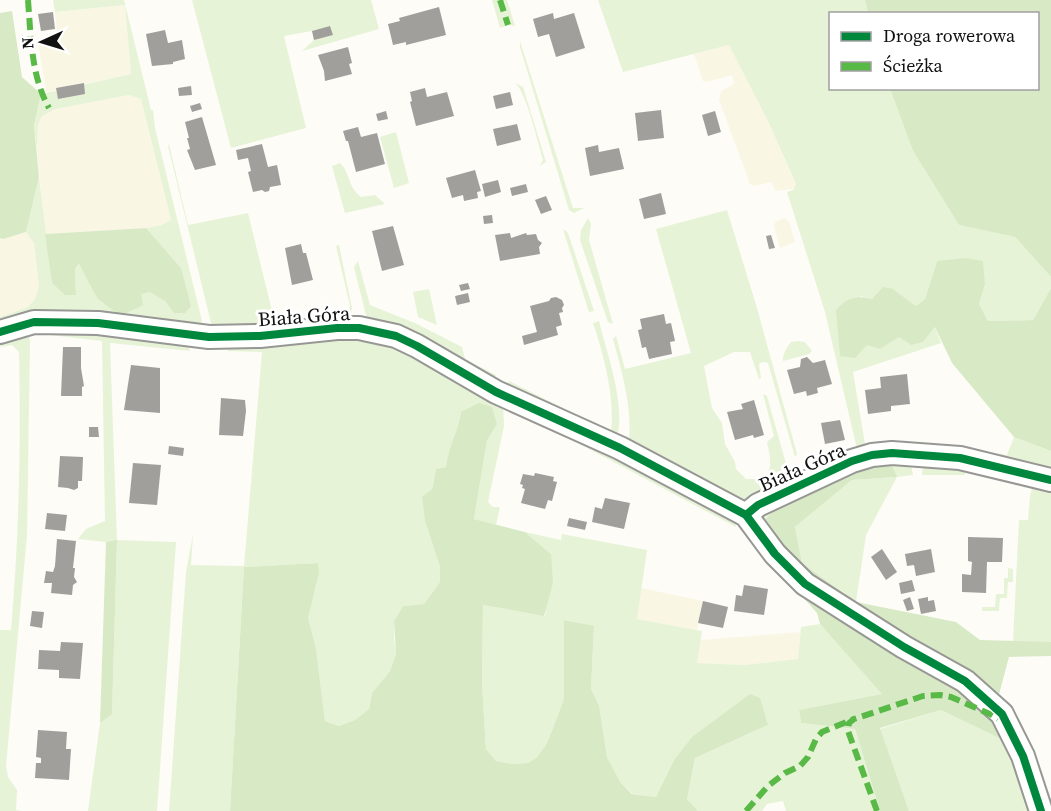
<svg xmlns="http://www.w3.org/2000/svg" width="1051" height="811" font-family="'Source Serif 4',serif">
<rect width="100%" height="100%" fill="#fdfcf7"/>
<g fill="#f9f7e4">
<polygon points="125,5 131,74 46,92 38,43 58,40 55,12"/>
<polygon points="729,45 732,46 768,121 796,185 792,189 776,191 771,182 754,186 750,184 719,100 721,91 734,84 732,75 707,82 703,81 694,54"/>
<polygon points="129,95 141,99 171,220 162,225 146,228 45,234 37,151 38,125 42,116 56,109"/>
<polygon points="784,218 789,221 795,242 780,248 774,227 775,222"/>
<polygon points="26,232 34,243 39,286 35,299 28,307 0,317 0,238"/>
<polygon points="641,588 703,601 697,630 637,619"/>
<polygon points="800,632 799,659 744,665 697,663 700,640"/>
</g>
<g fill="#e7f3d7">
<polygon points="53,0 124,0 151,110 153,110 155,128 202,321 199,325 0,323 0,317 28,307 35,299 39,286 34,243 26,232 39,177 52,283 65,295 76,295 75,269 80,264 97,298 150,292 166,302 181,268 146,228 162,225 171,220 141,99 129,95 56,109 42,116 38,125 37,151 34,125 41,94 131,74 125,5 55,12"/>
<polygon points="192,0 371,0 379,29 302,51 314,40 312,31 284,36 306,128 231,148"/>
<polygon points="492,0 507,0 515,26 508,25 500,28"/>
<polygon points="598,0 865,0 868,13 830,14 830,88 890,89 913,151 959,225 1015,237 1051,277 1051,288 1033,320 988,321 979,304 985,285 937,261 925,299 916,306 893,289 872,299 860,296 867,344 880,349 899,336 935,327 941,343 853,372 865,444 872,443 873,437 871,448 815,468 811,468 808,464 810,460 857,449 825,312 787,192 793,190 796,184 768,121 729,45 623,72"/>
<polygon points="520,41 573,208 584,208 574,213 569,210 520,47"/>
<path d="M515,83l8,4 23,75 -6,4 3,-6c-5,-16 -16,-67 -28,-77z"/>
<polygon points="396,132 409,183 394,188 380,137"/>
<polygon points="169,144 188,225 248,213 275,323 347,316 350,306 336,246 339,245 352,308 350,317 346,321 214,328 211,323 168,146"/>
<path d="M340,163c11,11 7,23 21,34l14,-2 10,9 -40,9 -13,-47z"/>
<path d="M727,210l30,98 40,146 -2,3 -27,-94 -6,-1 -3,2 2,14 -2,1 -9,-27h-16l-30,14 8,42 10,15 3,21 10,18 1,7 10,10h14l7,-5 3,-7v-10l-3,-15 7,-6 -11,-42 4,2 23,82c-13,7 -28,18 -41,21 -21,4 -99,-47 -120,-59 3,-34 -7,-68 -16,-101l3,-3 9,33 66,-16 -35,-124z"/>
<polygon points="588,218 591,224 589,240 613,324 608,322 580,240 581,230"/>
<polygon points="563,229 568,233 594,311 589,312"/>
<polygon points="358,261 370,305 417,324 462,347 465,359 496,375 492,381 372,323 366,315 354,267"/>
<polygon points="429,289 437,325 418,317 413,292"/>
<path d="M599,321c8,33 25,78 19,112l-4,3 -107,-48 2,-7 102,51c4,-35 -7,-76 -18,-109z"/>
<polygon points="47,330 186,340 190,351 110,343 117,540 176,542 157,811 88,811 100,723 112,713 117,541 106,542 78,539 86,529 105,521 102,341 42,334"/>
<path d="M24,333l5,4 1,4 -3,194 -21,231 2,11 9,13 -1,20 6,1h-22v-181h11c8,-93 10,-185 8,-278l-7,-7 -12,2v-9z"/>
<path d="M337,333l50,5 116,67 1,21 -16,76 5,5h7l-4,18 -22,-6 13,-78 10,-17 -36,-12c-3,20 -13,36 -15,55l-10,2 -11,52 15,46v15l-16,22 -21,2 -9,15v17l2,16 -6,17 -18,22 -3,16 -14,11 -16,6 -14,-5 -9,-73 -8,-30 3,-17 5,-14 2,-24 -74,4 -14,244h-61l17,-239 7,-38 -2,31 53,1 18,-214 -34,-1 -1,-4z"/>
<path d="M797,341l8,1 7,9 -3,3 -26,7c0,-8 3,-12 8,-19z"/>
<polygon points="525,411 735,513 736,527 574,441 522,418"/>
<polygon points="1014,437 1051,451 1051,470 948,447 1007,455"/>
<path d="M894,458l12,1 5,5 2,11 -16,2 -31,58 -10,67 -54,-39 -7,-36 57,-47 44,-3 -5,-14 -44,7 -72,38 -16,19 -2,-12 3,-4c33,-17 66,-38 101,-47 11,-3 22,-4 33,-6z"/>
<polygon points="923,463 964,467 965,475 922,475"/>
<polygon points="1034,481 1051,486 1051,642 1013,642 1019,520 1028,520 1030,496"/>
<polygon points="525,532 561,540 562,534 647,550 637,619 702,631 697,663 744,665 798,659 801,627 820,624 883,694 799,710 801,723 855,729 880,811 786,811 783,801 767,804 762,811 698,811 687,799 695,758 768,725 674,760 656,797 633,794 621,783 607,757 599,705 591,689 594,627 565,620 564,699 553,728 546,745 536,758 528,763 513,764 496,761 486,749 482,684 483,605 545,616 551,554"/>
<polygon points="1008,568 1013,569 1013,582 1008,582 1007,598 1000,598 999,611 982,611 982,607 995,607 996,594 1004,594 1004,578 1008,578"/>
<polygon points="941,710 1007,742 1036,811 909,811 880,729"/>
</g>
<g fill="#d8eac5">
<polygon points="865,0 1051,0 1051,277 1015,237 959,225 913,151 890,89 1038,88 1038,14 868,13"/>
<polygon points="12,11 22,77 41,94 34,125 39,177 26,232 3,239 0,238 0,13"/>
<polygon points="146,228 181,268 191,306 185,313 174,313 166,302 150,292 141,294 143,305 120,316 97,298 79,264 75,269 76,295 65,295 52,283 45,234"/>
<path d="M965,258l18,3 2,24 -6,19 9,17 45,-1 18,-32v163l-37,-14 -62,-74 -17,-36 -12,15 -12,3 -12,-8 -19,12 -13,-4 -12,13 -15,-2 -4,-46c11,-12 20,-15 36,-11l11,-12 10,2 23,17 9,-7 12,-38z"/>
<path d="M479,403l13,4 5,17 -10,17 -13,78 51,13 26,22 2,29 -9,33 -61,-11 -1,79 4,65 10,12 17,3 15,-1 8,-5 10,-13 7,-17 11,-29v-79l30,6 -3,63 8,16 8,52 14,26 11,11 24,3 18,-37 18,-23 58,-43 10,4 8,27 -73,33 -8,41 11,12h-468l14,-244 74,-4 1,10 -11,45 8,30 9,73 14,5 16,-6 14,-11 3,-16 18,-22 6,-17 -2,-33 9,-15 21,-2 16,-22v-15l-15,-46 -3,-24 10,-8 4,-20 10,-2c2,-20 12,-35 15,-55z"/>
<polygon points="891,463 897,477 852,480 795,527 802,563 856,602 956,622 980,640 1051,642 1051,656 1009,657 997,702 1007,742 941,710 880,728 909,811 880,811 855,729 801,723 799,710 882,694 820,624 817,613 750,538 775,508 847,470"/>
<polygon points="117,540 112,714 100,723 106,542"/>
</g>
<g fill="#a19f9c">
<polygon points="439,7 446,35 406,45 406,42 393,45 388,24 400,21 399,18"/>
<polygon points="53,12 55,29 41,31 38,14"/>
<polygon points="553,13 554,19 574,13 585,48 556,57 549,34 538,37 533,19"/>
<polygon points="330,26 333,35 314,40 312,31"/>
<polygon points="165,30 168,43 182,40 185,59 173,62 173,64 152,66 146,34"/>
<polygon points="348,47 352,63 349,64 352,74 325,81 324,71 318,55"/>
<polygon points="84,83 85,94 58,99 56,88"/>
<polygon points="191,86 192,95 179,96 178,88"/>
<polygon points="425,88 427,97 447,92 454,116 416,126 410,102 412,101 410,92"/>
<polygon points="510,92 513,105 496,109 493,96"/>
<polygon points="200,103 202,109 192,112 190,106"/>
<polygon points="661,110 664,138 638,141 635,113"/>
<polygon points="386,111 388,119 378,121 376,114"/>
<polygon points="715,111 721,132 708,136 702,115"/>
<polygon points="202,117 216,165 195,170 187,150 190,149 187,138 189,138 185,122"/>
<polygon points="517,124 521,140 497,146 493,129"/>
<polygon points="358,127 361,137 377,133 385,164 356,172 348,141 346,141 343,131"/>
<polygon points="262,144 268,167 277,165 281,185 270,187 269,191 265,192 262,190 253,192 248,172 251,171 248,158 238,160 236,150"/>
<polygon points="598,145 599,152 619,148 624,169 590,176 585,148"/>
<polygon points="475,170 481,191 477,192 478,198 464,201 463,195 452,198 446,178"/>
<polygon points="498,180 501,192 485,197 482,184"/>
<polygon points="526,184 528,192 512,196 510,188"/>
<polygon points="661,193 666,214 644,219 639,199"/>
<polygon points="546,196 552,210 541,214 535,200"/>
<polygon points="492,215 493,223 484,224 483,216"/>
<polygon points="393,226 404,265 382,271 372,231"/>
<polygon points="510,233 511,238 526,233 527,235 536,234 538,240 542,243 539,247 540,254 500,261 495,235"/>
<polygon points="771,235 775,248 769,249 766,236"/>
<polygon points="301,244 303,253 306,253 313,280 292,285 285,248"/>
<polygon points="468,283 470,289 461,291 459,285"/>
<polygon points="468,293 470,302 457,305 455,296"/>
<polygon points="556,297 562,300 564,305 562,308 563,312 559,313 562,325 556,327 558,335 524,345 522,336 537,332 530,306 549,301 551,298"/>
<polygon points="664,314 666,324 671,323 675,341 670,342 672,354 649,359 646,347 642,348 638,330 642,329 640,319"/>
<polygon points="63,347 81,347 81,368 84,386 82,387 82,396 61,396"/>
<polygon points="807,357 813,363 825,360 832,384 817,388 818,393 807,396 806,391 794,394 787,370 800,367 801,359"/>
<polygon points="131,365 160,368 160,413 124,410"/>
<polygon points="907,374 910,404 891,406 891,411 868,414 865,390 881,388 880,377"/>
<polygon points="221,398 245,400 246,411 243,436 219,435"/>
<polygon points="754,400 764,435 754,438 753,435 735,440 727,412 743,409 741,404"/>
<polygon points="840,420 845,440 825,444 821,423"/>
<polygon points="89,427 98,427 99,437 89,437"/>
<polygon points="169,446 184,448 183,456 168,454"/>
<polygon points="60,456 83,457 82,481 78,481 78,488 74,490 68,488 58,487"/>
<polygon points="133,463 161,465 157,505 129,503"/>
<polygon points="535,473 554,477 553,481 557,482 552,501 548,500 545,509 521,503 525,489 522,488 523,485 520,484 523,474 534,476"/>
<polygon points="605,498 630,503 624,529 592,522 595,507 602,509"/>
<polygon points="47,513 67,515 65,531 45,529"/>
<polygon points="569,518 587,522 585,530 567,526"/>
<polygon points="968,537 1003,538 1002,562 987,562 986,593 962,592 962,574 971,575 972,562 968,561"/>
<polygon points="57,539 76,541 73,568 75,568 74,577 77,582 73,585 72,595 51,593 52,583 44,583 46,571 53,572 55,566"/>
<polygon points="882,549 897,572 886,580 871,557"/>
<polygon points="931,549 935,572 916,576 914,565 907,566 905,554"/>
<polygon points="912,580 915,591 901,594 899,583"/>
<polygon points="744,585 768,589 764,615 734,611 736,595 742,596"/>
<polygon points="910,597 914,609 907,611 903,600"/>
<polygon points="928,597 928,601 934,600 936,611 921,614 918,599"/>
<polygon points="703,601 728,607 723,628 698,623"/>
<polygon points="32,611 44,612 42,628 30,626"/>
<polygon points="61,642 83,643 80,679 59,678 59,670 38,669 39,650 60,651"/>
<polygon points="38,730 67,732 66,749 71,749 69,780 35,778 36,763 41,763 41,758 36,757"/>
</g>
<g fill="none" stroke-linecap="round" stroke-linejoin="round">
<defs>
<g id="minor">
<polyline points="0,332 34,322 98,323 209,337 260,336 337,328 359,328 396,336 417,346 496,392 620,448 746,515 775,554 805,584 904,647 965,681 1002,714 1023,756 1041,811"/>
<polyline points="746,515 758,505 852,461 872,455 892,453 960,458 1051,480"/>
</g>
</defs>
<use href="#minor" stroke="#979795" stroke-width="26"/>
<use href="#minor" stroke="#fffffe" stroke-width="22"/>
<g stroke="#58b947" stroke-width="6" stroke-dasharray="12 6" stroke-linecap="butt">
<path d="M28,0c3,37 3,76 21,108"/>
<polyline points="500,0 508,25"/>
<polyline points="746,811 768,786 785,773 800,766 808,757 816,739 822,732 854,719"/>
<polyline points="877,811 848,731 849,723 854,719 923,696 940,695 951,697 990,714 998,719"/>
</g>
<defs>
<g id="cycleway">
<polyline points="0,332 34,322 98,323 209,337 260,336 337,328 359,328 396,336 417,346 496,392 620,448 746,515 775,554 805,584 904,647 965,681 1002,714 1023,756 1041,811"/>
<polyline points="746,515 758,505 852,461 872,455 892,453 960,458 1051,480"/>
</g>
</defs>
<use href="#cycleway" stroke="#fff" stroke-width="11"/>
<use href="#cycleway" stroke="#00873e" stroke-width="8"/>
</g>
<g text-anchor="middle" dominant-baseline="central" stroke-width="6" stroke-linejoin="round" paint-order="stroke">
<g font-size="20" fill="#111" stroke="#fff">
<text transform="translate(304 316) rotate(-4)">Biała Góra</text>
<text transform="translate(802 467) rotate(-24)">Biała Góra</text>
</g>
</g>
<rect x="829" y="12" width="210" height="78" fill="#ffffff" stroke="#a0a0a0" stroke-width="1.5"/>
<rect x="841" y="32" width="30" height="9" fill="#00873e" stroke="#a0a0a0" stroke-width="1.5"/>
<text x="883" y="42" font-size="18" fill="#111111">Droga rowerowa</text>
<rect x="841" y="62" width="30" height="9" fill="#58b947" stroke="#a0a0a0" stroke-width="1.5"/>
<text x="883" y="72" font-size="18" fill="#111111">Ścieżka</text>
<g transform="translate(42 42) rotate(266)" stroke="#ffffff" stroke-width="4.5" paint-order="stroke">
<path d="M0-4.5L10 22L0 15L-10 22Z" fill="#111111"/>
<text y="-9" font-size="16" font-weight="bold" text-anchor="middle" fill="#111111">N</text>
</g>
</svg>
